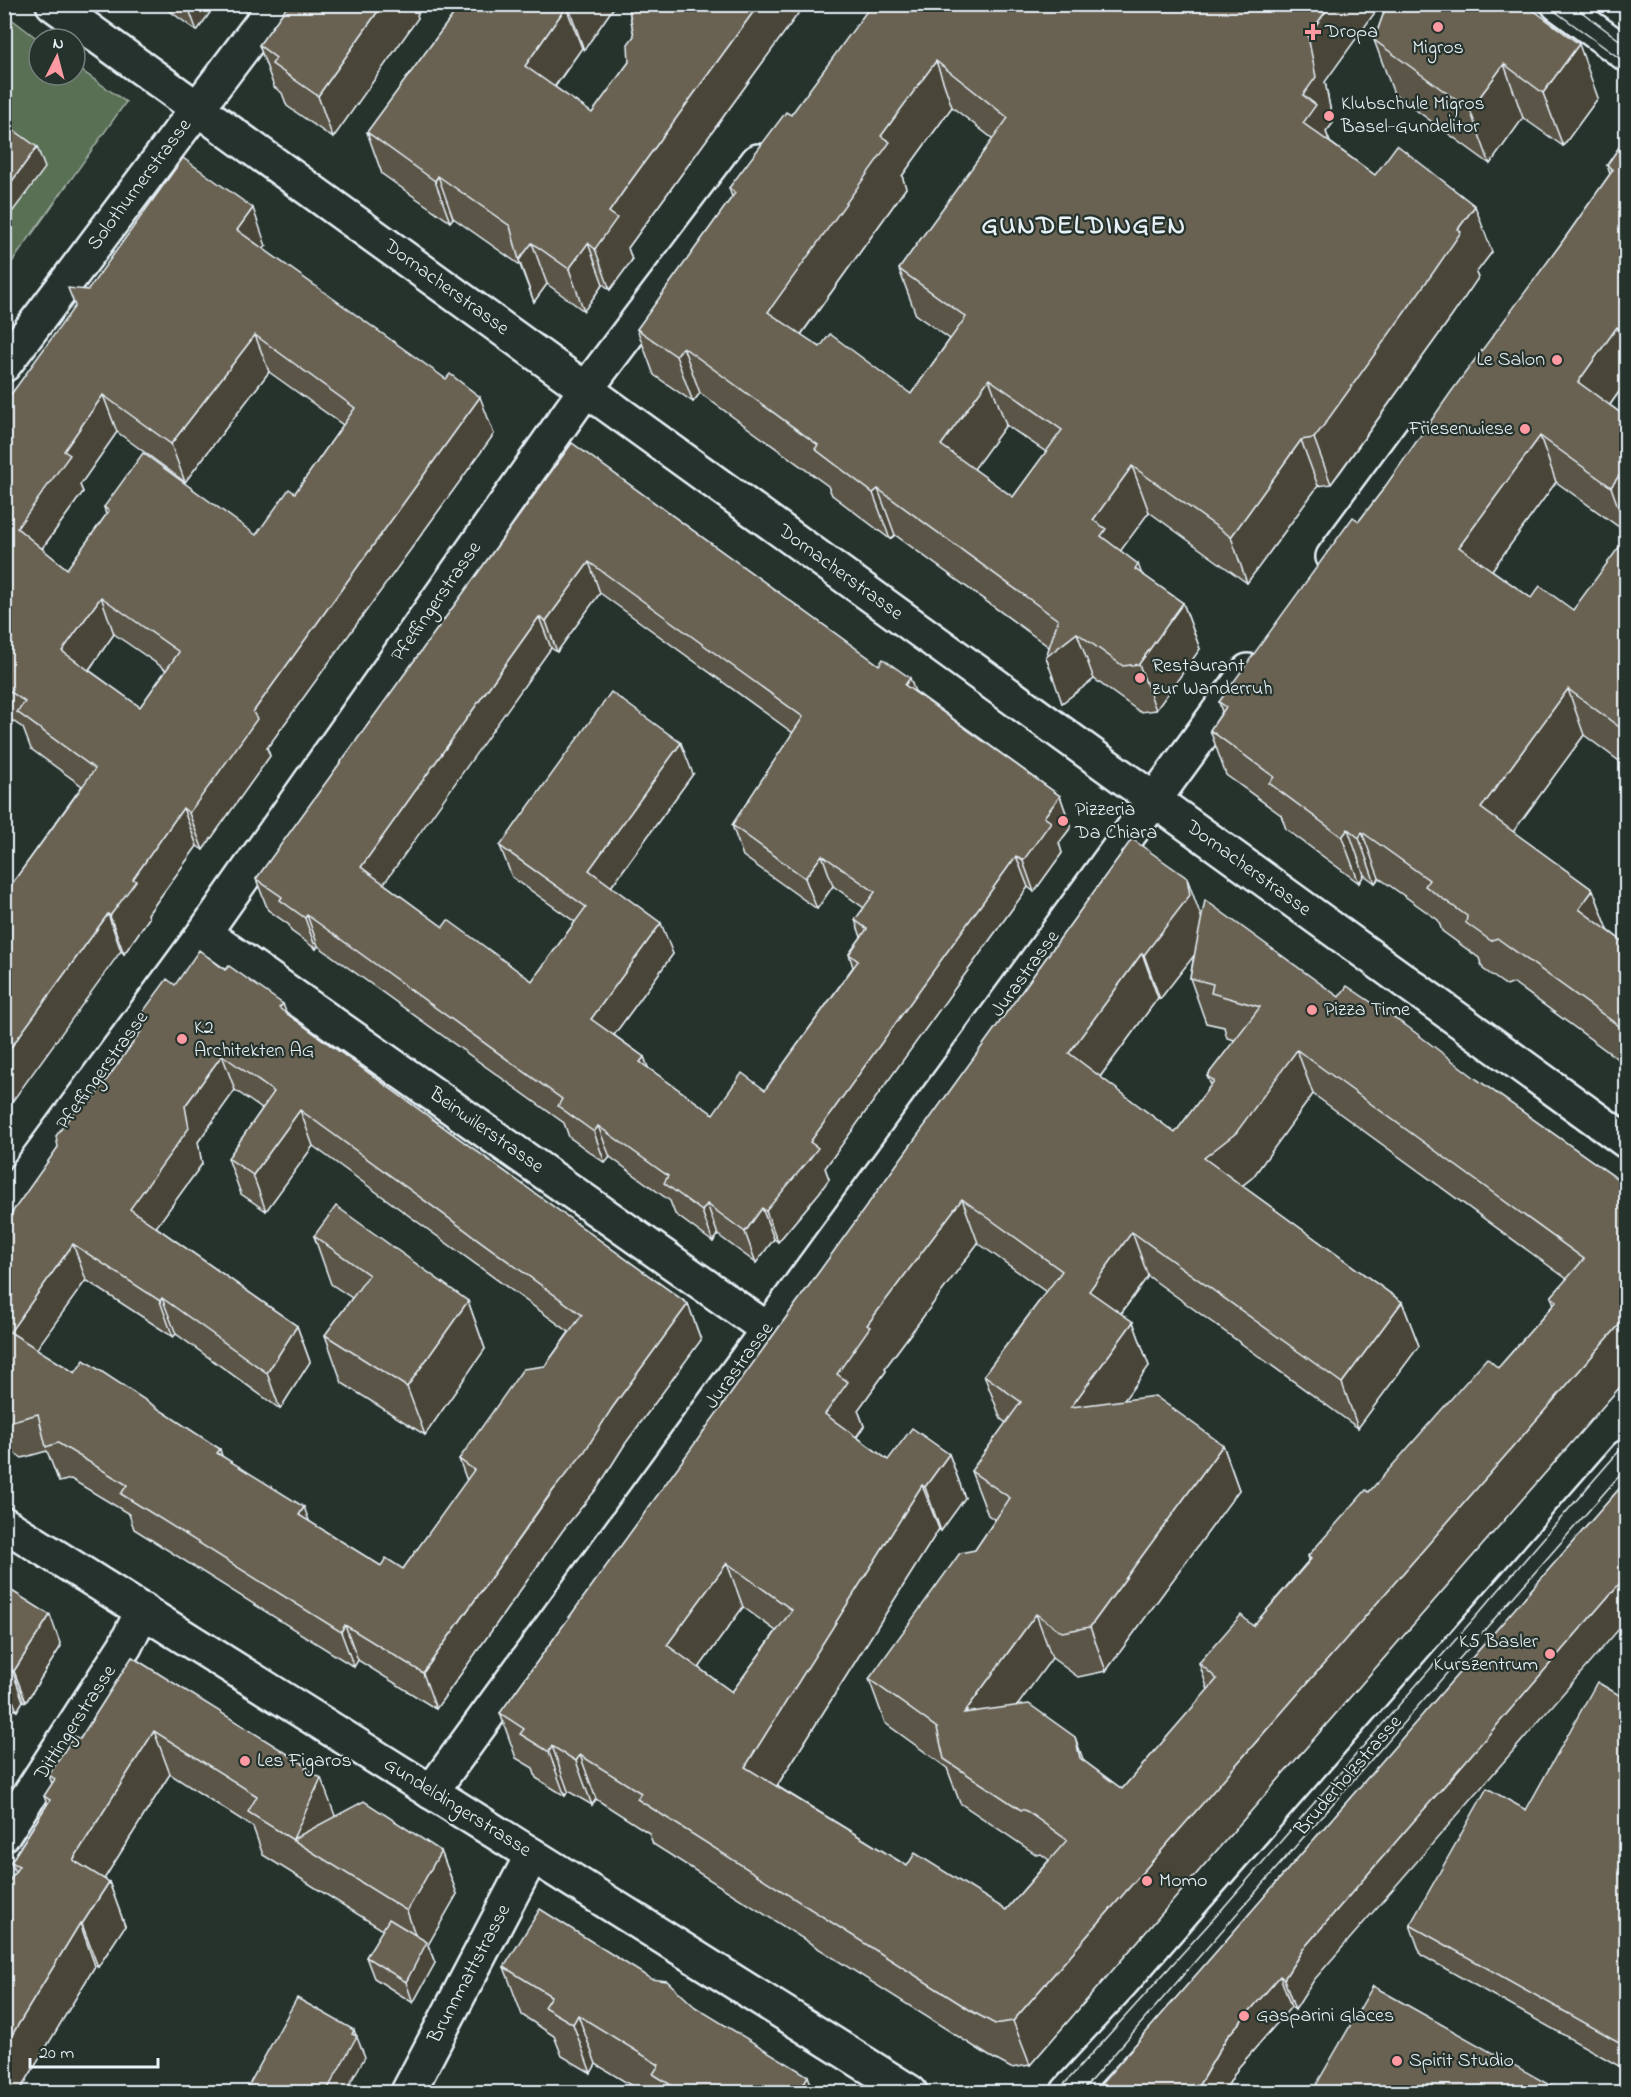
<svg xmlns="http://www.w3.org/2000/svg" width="1631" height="2097" font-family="'Indie Flower',sans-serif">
<rect width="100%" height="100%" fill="#26332d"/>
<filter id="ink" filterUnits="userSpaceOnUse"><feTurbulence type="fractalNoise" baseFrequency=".0167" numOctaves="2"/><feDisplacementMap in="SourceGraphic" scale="12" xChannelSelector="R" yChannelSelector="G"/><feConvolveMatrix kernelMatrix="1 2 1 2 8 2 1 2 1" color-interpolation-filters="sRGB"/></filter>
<g filter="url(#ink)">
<polygon fill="#5a7054" stroke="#a1b0a6" stroke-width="1.5" points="5,14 39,40 39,75 75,75 75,66 126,102 5,272"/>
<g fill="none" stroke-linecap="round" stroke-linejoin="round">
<defs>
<g id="minor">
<polyline points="1558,4 1626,54"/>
<polyline points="4,365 276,4"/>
<polyline points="1333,557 1420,439"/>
<polyline points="204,933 767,1329"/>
<polyline points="4,1205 204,933 586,389 758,161"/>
<polyline points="431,1792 1248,671"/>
<polyline points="4,1834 125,1646 143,1610"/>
<polyline points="408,2092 532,1855"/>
<polyline points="1068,2092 1148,2006 1626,1457"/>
</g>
<g id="secondary">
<polyline points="53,4 1626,1141"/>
<polyline points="4,1524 910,2092"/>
</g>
</defs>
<use href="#minor" stroke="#e8f1f8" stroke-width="38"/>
<use href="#secondary" stroke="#e8f1f8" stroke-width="38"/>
<use href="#minor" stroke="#26332d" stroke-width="33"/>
<use href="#secondary" stroke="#26332d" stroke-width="33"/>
<g stroke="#e8f1f8" stroke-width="1.5">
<polyline points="1545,4 1626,63"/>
<polyline points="1571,4 1626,45"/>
<polyline points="1057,2092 1217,1915 1626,1443"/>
<polyline points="1081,2092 1626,1468"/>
</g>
</g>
<g fill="#5a5447" stroke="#e8f1f8" stroke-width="1.5" fill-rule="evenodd">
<polygon points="160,4 216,4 197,31"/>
<polygon points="289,4 424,4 417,15 418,18 333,138 287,106 282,93 274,87 259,45"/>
<polygon points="461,4 616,4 584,50 582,48 555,87 592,113 629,62 634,36 628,4 805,4 628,248 632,260 610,290 603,284 584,311 547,284 534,302 520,265 453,218 450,222 382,174 367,132"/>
<polygon points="1387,4 1598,98 1563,146 1523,118 1490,164 1394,94 1374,40"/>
<path d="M845,42l480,40 8,41 -7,9 4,10 45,33 117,77 -16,21 2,5 -26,38 -111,155 -10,13 -13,2 -71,97 -98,-71 -29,39 22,23 41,29 17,46 -44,61 -16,2 -46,-33 -32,24 -13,-56 -154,-112 -5,4 -58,-44 -4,-9 -128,-93 -7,9 -39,-27 -17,-46 95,-132 -3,-9 62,-73zM952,107l41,32 -94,130 17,46 34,24 -39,55 -91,-47 -19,-12 105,-147 -4,-12zM1006,425l40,27 -33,45 -39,-28z"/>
<polygon points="1626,137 1626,382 1610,405 1626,417 1626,532 1556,482 1492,570 1531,598 1573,610 1626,552 1626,766 1584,735 1513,832 1593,890 1608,930 1626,944 1626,1065 1514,983 1507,986 1483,969 1479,958 1442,931 1438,920 1379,878 1375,883 1364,875 1359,883 1286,829 1281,815 1226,775 1210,730 1222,712 1219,702 1382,491 1560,245 1610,174 1607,165"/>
<path d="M266,246l-3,3 231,185 -227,314 3,8 -67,94 -6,-4 -49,68 1,4 -25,36 -3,-3 -115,-59 76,-106 -51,-37 -8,-21 -19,-13v-311l84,-114zM269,372l74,53 -48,68 -39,42 -152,-28 2,8 -39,54 -25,-20 41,-57 -3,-7 37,-53 68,50zM114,634l52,36 -26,37 -51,-37z"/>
<path d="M572,443l488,353 11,31 -12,16 3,10 -28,39 -6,-5 -203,281 4,11 -10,14 -41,49 -4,-3 -18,24 -38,-28 -5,7 -38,-28 -5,-13 -60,-44 -5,6 -36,-26 -5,-14 -246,-177 -2,3 -25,-18 -2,-6 -21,-15 -12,-31zM600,593l193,140 -61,92 11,31 74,53 16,-23 31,22 -9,12 6,17 -12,17 4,13 -88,123 -52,24 -65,-46 -4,-11 -30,-22 59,-81 -62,-67 82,-113 -193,72 12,31 63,45 -43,59 -89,-54 -60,-44 168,-235 6,4z"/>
<path d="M1132,839l69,80 138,78 140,84 147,104v195l-596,685 -19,3 -22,-12 -336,-212 -4,-11 -53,-34 -4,6 -24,-14 -3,5 -29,-18 -3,-10 -17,-10 -16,-45zM1194,955l-4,23 16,45 18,4 3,11 8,2 -28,36 4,9 -36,48 -75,-56 58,-79 2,1zM1313,1094l254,185 -16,18 3,7 -56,64 -129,124 -61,64 1,4 -56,66 -54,37 9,27 -86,99 -38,-28 -67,-56 35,-47 26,19 28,-6 133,-181 -16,-45 -99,-45 25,-34 -16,-44 -12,-8 27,-38 210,152 61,-82 -17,-44 -160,-116 11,-9zM978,1243l68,49 -62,83 17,44 5,4 -35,48 17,44 7,5 -20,30 -106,129 16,44 62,45 13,35 77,52 4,-1 8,6 -43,50 -99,-44 -130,-80 162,-257 2,2 24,-33 -16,-44 -61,6 -31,-23 7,-11 -6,-16 28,-39 -1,-3zM743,1607l33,24 -44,61 -33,-24z"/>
<path d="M225,970l58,34 3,10 402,290 13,36 -76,104 -27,43 -35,43 -127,179 -78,-49 -4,7 -220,-138 -5,-15 -58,-35 -12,3 -12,-31 -25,7 -15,-10 -3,-6v-218l134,-188 -4,-12 41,-39zM235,1090l27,19 -34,49 13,36 25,17 47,-65 256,186 -24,34 -86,93 8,22 -64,88 -22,-3 -71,-44 -88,-66 -2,-7 -145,-76 -39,-24 50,-69 87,57 3,-3 104,75 30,-47 -13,-36 -141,-99 46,-63 -4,-22z"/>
<polygon points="314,1236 468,1301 485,1349 425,1435 342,1383 325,1335 352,1298 331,1284"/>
<polygon points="1626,1481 1295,2010 1291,2007 1238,2068 1224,2092 1095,2092 1095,2091"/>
<polygon points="4,1586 61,1646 26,1702 23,1701 17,1711 8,1706 4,1711"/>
<polygon points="132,1657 308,1770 335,1816 441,1851 457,1894 428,1945 435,1963 413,2003 374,1978 366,1957 383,1930 263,1855 253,1827 170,1774 104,1879 109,1882 125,1926 98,1967 95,1966 21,2089 4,2092 15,1872 11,1862 47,1804 44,1796 52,1784 49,1775 80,1739"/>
<polygon points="1626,1699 1626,2070 1421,1955 1410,1925 1526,1810"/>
<polygon points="504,1967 695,2007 814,2092 642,2092 596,2064 591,2073 562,2056 554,2036 522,2015"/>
</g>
<g fill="#4a4539" stroke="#e8f1f8" stroke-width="1.5">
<polygon points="187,4 216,4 197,31"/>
<polygon points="383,4 424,4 417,15 418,18 333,138 318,96"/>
<polygon points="571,4 616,4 584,50 569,8"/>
<polygon points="759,4 805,4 628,248 632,260 610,290 595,249 609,212 627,186"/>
<polygon points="1331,4 1381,4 1325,82 1333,123 1326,132 1333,151 1303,123 1303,95 1308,36"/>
<polygon points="566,7 582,48 540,107 525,66"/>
<polygon points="1579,44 1598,98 1563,146 1543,93"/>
<polygon points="936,61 952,107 902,176 906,188 784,358 768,312 881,136"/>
<polygon points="1504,64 1523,118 1490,164 1470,110"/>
<polygon points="37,147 45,168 4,223 4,192"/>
<polygon points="438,176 453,218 450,222 435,181"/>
<polygon points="1475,206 1492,252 1476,273 1478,278 1452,316 1331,484 1314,438 1458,229"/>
<polygon points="253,208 266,246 250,267 237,230"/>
<polygon points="532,243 547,284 534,302 519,260"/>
<polygon points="588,243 603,284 584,311 569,269"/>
<polygon points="1617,327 1626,352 1626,382 1594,427 1578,382"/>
<polygon points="255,335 269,372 185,482 171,444"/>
<polygon points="683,347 700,393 693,402 676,356"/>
<polygon points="989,379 1006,425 958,491 941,445"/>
<polygon points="103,395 117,432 80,485 83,492 30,565 17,528 64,451"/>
<polygon points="480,397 494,434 267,748 270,756 203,850 189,813 253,712"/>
<polygon points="1540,436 1556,482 1476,592 1459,547"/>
<polygon points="1301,440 1318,486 1247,583 1231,537"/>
<polygon points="1132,466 1149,512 1116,557 1117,582 1093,520"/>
<polygon points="1626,466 1626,529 1611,487"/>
<polygon points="878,489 895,535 890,539 873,493"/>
<polygon points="589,562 600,593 557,652 546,621"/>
<polygon points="1138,564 1155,610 1135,569"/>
<polygon points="101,597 114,634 76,688 62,651"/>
<polygon points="1183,603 1200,649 1156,710 1139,664"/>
<polygon points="539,617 551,648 373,899 361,867"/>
<polygon points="1077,633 1094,679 1062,703 1046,657"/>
<polygon points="910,678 921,709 905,685"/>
<polygon points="1568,689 1584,735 1497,854 1481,808"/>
<polygon points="681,743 693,774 600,902 589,870"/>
<polygon points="1060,796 1071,827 1059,843 1062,853 1034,892 1023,861 1044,817"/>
<polygon points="183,808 197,846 148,914 149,918 124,954 110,916 133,879"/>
<polygon points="1348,829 1364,875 1359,883 1342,837"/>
<polygon points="1362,832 1379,878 1375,883 1359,838"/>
<polygon points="822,855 833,886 817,909 805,878"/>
<polygon points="1016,856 1028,887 825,1168 829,1179 819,1193 778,1242 766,1211 810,1142"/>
<polygon points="1187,878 1203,922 1207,939 1160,999 1144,955"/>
<polygon points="1593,890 1610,935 1579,909"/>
<polygon points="108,914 121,951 4,1113 4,1057"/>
<polygon points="307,915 318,946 316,949 305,918"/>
<polygon points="661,923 673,954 603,1050 591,1019"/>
<polygon points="1142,953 1158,998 1085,1097 1069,1053"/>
<polygon points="283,1004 296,1039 279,1008"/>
<polygon points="1297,1050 1313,1094 1253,1177 1220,1203 1204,1158"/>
<polygon points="222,1055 235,1090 198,1142 202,1164 144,1244 130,1209 185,1106"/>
<polygon points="644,1057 656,1088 640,1062"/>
<polygon points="300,1110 313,1146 266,1211 253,1175"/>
<polygon points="598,1126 610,1157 605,1163 594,1132"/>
<polygon points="962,1199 978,1243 885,1368 886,1371 858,1410 864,1426 841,1458 825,1414 837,1374 867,1325"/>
<polygon points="707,1204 718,1235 713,1242 702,1211"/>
<polygon points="762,1208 774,1239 756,1263 745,1232"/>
<polygon points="1132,1232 1148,1276 1105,1335 1089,1291"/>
<polygon points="73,1244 86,1280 23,1368 10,1332"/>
<polygon points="162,1298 176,1334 173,1337 160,1301"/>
<polygon points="468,1301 485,1349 425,1435 407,1387"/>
<polygon points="1402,1302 1419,1346 1358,1428 1342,1383"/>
<polygon points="688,1304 701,1340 625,1444 598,1487 563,1530 436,1709 423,1673 612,1408"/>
<polygon points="1626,1317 1626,1380 1030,2065 1013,2021"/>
<polygon points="1133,1322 1149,1366 1087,1451 1071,1407"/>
<polygon points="297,1326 310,1362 280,1409 267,1373"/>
<polygon points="1223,1445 1239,1490 1106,1671 1090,1627"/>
<polygon points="949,1454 965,1498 941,1531 925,1487"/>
<polygon points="922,1485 939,1529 761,1811 745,1767"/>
<polygon points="304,1507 317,1542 299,1515"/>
<polygon points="727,1563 743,1607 683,1690 667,1645"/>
<polygon points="1626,1576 1626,1621 1314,1980 1295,2010 1284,1979 1303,1949"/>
<polygon points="1036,1614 1052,1658 980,1757 964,1713"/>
<polygon points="50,1615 61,1646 26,1702 14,1671"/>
<polygon points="345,1625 358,1660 354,1667 341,1632"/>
<polygon points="12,1670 23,1701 17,1711 5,1680"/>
<polygon points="4,1697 8,1706 4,1711"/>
<polygon points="154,1731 170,1774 89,1903 73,1860"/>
<polygon points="1075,1737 1091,1781 1080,1758"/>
<polygon points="552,1746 568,1791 565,1796 549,1752"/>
<polygon points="580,1755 596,1799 592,1805 576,1761"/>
<polygon points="307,1766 316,1790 321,1778 337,1821 293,1841 305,1768"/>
<polygon points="441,1851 457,1894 428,1945 435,1963 413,2003 406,1982 421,1952 407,1911"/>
<polygon points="109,1882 125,1926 98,1967 82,1924"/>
<polygon points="80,1923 95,1966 21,2089 22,2092 4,2092 4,2048"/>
<polygon points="1280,1976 1291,2007 1238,2068 1224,2092 1197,2092 1196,2090 1227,2037"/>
<polygon points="578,2015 596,2064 591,2073 573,2024"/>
<polygon points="354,2030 365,2057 345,2092 326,2092"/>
<polygon points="808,2076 814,2092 805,2092 804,2083"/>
<polygon points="696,2087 698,2092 692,2092"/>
</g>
<g fill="#696252" stroke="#e8f1f8" stroke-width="1.5" fill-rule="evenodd">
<polygon points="289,4 383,4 318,96 272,64 276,58 259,45"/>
<polygon points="461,4 571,4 569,8 566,7 525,66 592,113 629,62 628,44 634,36 628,4 759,4 627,186 609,212 617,218 595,249 588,243 569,269 532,243 519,260 510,226 438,176 435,181 367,132"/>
<path d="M872,4h459l-23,32 8,41 -13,18 13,10 -13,18 72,52 22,-30 78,61 -17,23 3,3 -26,38 -111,155 -10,13 -13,2 -70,97 -99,-71 -39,54 13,9 -5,7 37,28 -3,5 48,34 -44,61 -16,2 -46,-33 -31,24 12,-37 -180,-131 -5,4 -58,-44 3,-4 -135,-98 -7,9 -39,-27 98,-136 -6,-5 57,-76 5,3zM936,61l72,57 -109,151 67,48 -55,77 -81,-60 -10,13 -52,-35 122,-170 -9,-6zM989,379l73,51 -49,67 -72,-52z"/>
<polygon points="1387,4 1525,4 1579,44 1543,93 1504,64 1470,110 1374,40"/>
<polygon points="4,123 37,147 4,192"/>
<polygon points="1626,137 1626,333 1617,327 1578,382 1626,417 1626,466 1611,487 1540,436 1459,547 1531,598 1540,586 1573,610 1619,547 1626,552 1626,732 1568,689 1481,808 1593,890 1579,909 1626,944 1626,1031 1497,938 1491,941 1466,923 1467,916 1425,886 1429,880 1362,832 1359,838 1348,829 1342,837 1269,783 1274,777 1210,730 1226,707 1219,702 1353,517 1359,521 1382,491 1451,392 1560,245 1613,170 1607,165"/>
<path d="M183,158l70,50 -16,22 209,149 4,-5 30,23 -227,315 4,7 -45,63 -23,31 -6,-5 -50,71 3,2 -26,35 -2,-2 -104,143v-166l2,1 89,-123 -78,-57 8,-10 -21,-15v-283l71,-98 -7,-18 20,2zM255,335l100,73 -60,85 -6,-4 -33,46 -113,-82 -39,54 5,4 -42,58 -50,-41 53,-73 -6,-4 39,-56 68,49zM101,597l78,55 -39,55 -78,-56z"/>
<path d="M572,443l307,222 4,-6 27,19 -5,7 155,111 -16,21 7,5 -28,39 -7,-5 -206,286 8,6 -10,13 -42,50 -4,-3 -17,24 -38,-28 -5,7 -38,-28 4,-7 -70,-50 -4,6 -36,-26 4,-7 -255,-184 -2,3 -25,-18 2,-3 -26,-18zM589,562l214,155 -71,108 73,53 17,-23 53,37 -20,28 12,9 -18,25 9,7 -65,90 -28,39 -23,-17 -29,41 -73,-52 4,-5 -53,-38 70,-96 -72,-53 92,-127 -70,-51 -111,154 86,61 -54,74 -84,-61 -5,7 -82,-60 178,-250 7,4z"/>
<path d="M1132,839l55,39 3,17 -46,60 -2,-2 -73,100 106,80 39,-52 -7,-5 53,-69 -49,-14 2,-9 -23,-6 15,-78 134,97 8,-11 61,41 71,54 147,104v132l-613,704 -18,3 -22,-12 -336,-213 4,-6 -61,-38 -4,6 -24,-15 -3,6 -29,-18 4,-5 -24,-16zM1297,1050l287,209 -33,38 6,4 -59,67 -11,-10 -118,134 -3,-2 -58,66 3,3 -58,67 -12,-11 -42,48 18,16 -95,110 -42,-31 -5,-21 -46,-33 -65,9 72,-99 26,18 28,-5 133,-182 -68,-49 -84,11 62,-85 -44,-31 43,-59 210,151 60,-81 -198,-144 32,-25zM962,1199l100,72 -78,104 37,27 -50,69 39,27 -35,52 -15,3 -91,126 68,49 7,31 77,51h4l42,30 -61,70 -91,-57 -8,13 -162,-99 177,-282 3,2 24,-33 -37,-26 -24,32 -63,-46 23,-32 -11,-8 33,-47 -3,-2zM727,1563l65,47 -60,82 -65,-47z"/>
<path d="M199,950l26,20 4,-4 54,38 -4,4 409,296 -76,104 -27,43 -35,43 -127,179 -78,-48 -4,7 -220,-138 6,-9 -69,-42 -12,4 -8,-33 -29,8 -5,-3v-195l54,-77 -2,-11 28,-39 7,5 51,-72 -8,-6 33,-45 8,6zM222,1055l52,37 -46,66 25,17 47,-65 282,205 -37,51 -22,3 -64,90 15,11 -71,99 -17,-11 -5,8 -82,-51 5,-8 -87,-54 3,-4 -136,-89 -9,13 -65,-41 63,-88 87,57 2,-3 105,75 30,-47 -167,-117 59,-81 -4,-22z"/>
<polygon points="336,1206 468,1301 407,1387 325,1335 369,1275 314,1236"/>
<polygon points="1626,1481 1626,1576 1303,1949 1284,1979 1280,1976 1227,2037 1196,2090 1201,2092 1097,2092 1095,2091"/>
<polygon points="4,1586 50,1615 14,1671 12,1670 5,1680 4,1680"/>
<polygon points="132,1657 307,1766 305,1768 321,1778 293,1839 364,1801 441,1851 407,1911 248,1812 257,1796 154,1731 73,1860 109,1882 82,1924 80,1923 4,2048 4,1889 19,1866 11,1862 50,1800 44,1796 55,1779 49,1775 74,1736 80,1739"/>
<polygon points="1597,1682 1626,1699 1626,2046 1410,1925 1487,1788 1526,1810"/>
<polygon points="540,1909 651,1979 667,1981 695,2007 808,2076 804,2083 809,2087 805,2092 705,2092 696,2087 692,2092 682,2092 653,2074 659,2065 578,2015 573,2024 544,2007 551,1996 504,1967"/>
<polygon points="389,1919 427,1942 406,1982 366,1957"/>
<polygon points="1373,1986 1562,2092 1312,2092"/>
<polygon points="297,1998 354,2030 352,2034 357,2036 326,2092 245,2092"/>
<polygon points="4,2054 10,2058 4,2067"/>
</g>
</g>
<g fill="#ff9aa2" stroke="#26332d" stroke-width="2">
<circle cx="1438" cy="27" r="6"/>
<path d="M1310 23h6v6h6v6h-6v6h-6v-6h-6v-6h6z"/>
<circle cx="1329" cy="116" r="6"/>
<circle cx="1557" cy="360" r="6"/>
<circle cx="1525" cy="429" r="6"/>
<circle cx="1140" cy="678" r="6"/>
<circle cx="1063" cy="821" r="6"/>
<circle cx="1312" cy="1010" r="6"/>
<circle cx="182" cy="1039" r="6"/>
<circle cx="1550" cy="1654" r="6"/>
<circle cx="245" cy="1761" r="6"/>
<circle cx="1147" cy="1881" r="6"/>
<circle cx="1244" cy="2016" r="6"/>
<circle cx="1397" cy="2061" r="6"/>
</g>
<g text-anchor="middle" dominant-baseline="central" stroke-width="4.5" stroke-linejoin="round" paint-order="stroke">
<g font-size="20" fill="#e8f1f8" stroke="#26332d" text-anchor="start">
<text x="1325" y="32">Dropa</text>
<text x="1438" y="48" text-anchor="middle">Migros</text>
<text x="1341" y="104">Klubschule Migros<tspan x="1341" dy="23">Basel-Gundelitor</tspan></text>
<text x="1545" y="360" text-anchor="end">Le Salon</text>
<text x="1513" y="429" text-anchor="end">Friesenwiese</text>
<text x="1152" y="666">Restaurant<tspan x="1152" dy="23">zur Wanderruh</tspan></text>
<text x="1075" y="810">Pizzeria<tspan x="1075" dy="23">Da Chiara</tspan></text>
<text x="1324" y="1010">Pizza Time</text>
<text x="194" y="1028">K2<tspan x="194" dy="23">Architekten AG</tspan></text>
<text x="1538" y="1642" text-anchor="end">K5 Basler<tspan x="1538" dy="23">Kurszentrum</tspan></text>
<text x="257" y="1761">Les Figaros</text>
<text x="1159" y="1881">Momo</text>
<text x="1256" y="2016">Gasparini Glaces</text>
<text x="1409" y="2061">Spirit Studio</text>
</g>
<g font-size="20" fill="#e8f1f8" stroke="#26332d">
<text transform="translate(140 185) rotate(-53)">Solothurnerstrasse</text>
<text transform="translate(446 288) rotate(36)">Dornacherstrasse</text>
<text transform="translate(840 573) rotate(36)">Dornacherstrasse</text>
<text transform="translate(437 602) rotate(-55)">Pfeffingerstrasse</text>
<text transform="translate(1248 869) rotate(36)">Dornacherstrasse</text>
<text transform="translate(1026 974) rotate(-54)">Jurastrasse</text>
<text transform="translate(103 1071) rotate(-54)">Pfeffingerstrasse</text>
<text transform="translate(486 1131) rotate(35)">Beinwilerstrasse</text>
<text transform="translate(740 1366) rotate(-54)">Jurastrasse</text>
<text transform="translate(76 1723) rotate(-57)">Dittingerstrasse</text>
<text transform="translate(1349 1776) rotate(-49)">Bruderholzstrasse</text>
<text transform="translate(457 1808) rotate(32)">Gundeldingerstrasse</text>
<text transform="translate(470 1974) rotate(-62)">Brunnmattstrasse</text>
</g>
<g font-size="26" font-weight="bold" letter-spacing="1.5" fill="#e8f1f8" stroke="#26332d">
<text x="1084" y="227">GUNDELDINGEN</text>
</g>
</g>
<rect width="1631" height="2097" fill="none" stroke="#26332d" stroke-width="24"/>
<rect x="12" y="12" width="1607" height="2073" fill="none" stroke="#e8f1f8" stroke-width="2" filter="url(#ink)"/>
<g transform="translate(57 57) rotate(6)"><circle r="28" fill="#26332d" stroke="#747f7e" stroke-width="1.5"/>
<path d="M0-4.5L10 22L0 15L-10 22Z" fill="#ff9aa2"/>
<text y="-9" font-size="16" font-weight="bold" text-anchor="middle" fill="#e8f1f8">N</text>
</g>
<path d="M30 2058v9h128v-9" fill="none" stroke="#e8f1f8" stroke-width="3"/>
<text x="39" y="2058" font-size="18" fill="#e8f1f8" stroke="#26332d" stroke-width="4.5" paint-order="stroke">20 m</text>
</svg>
